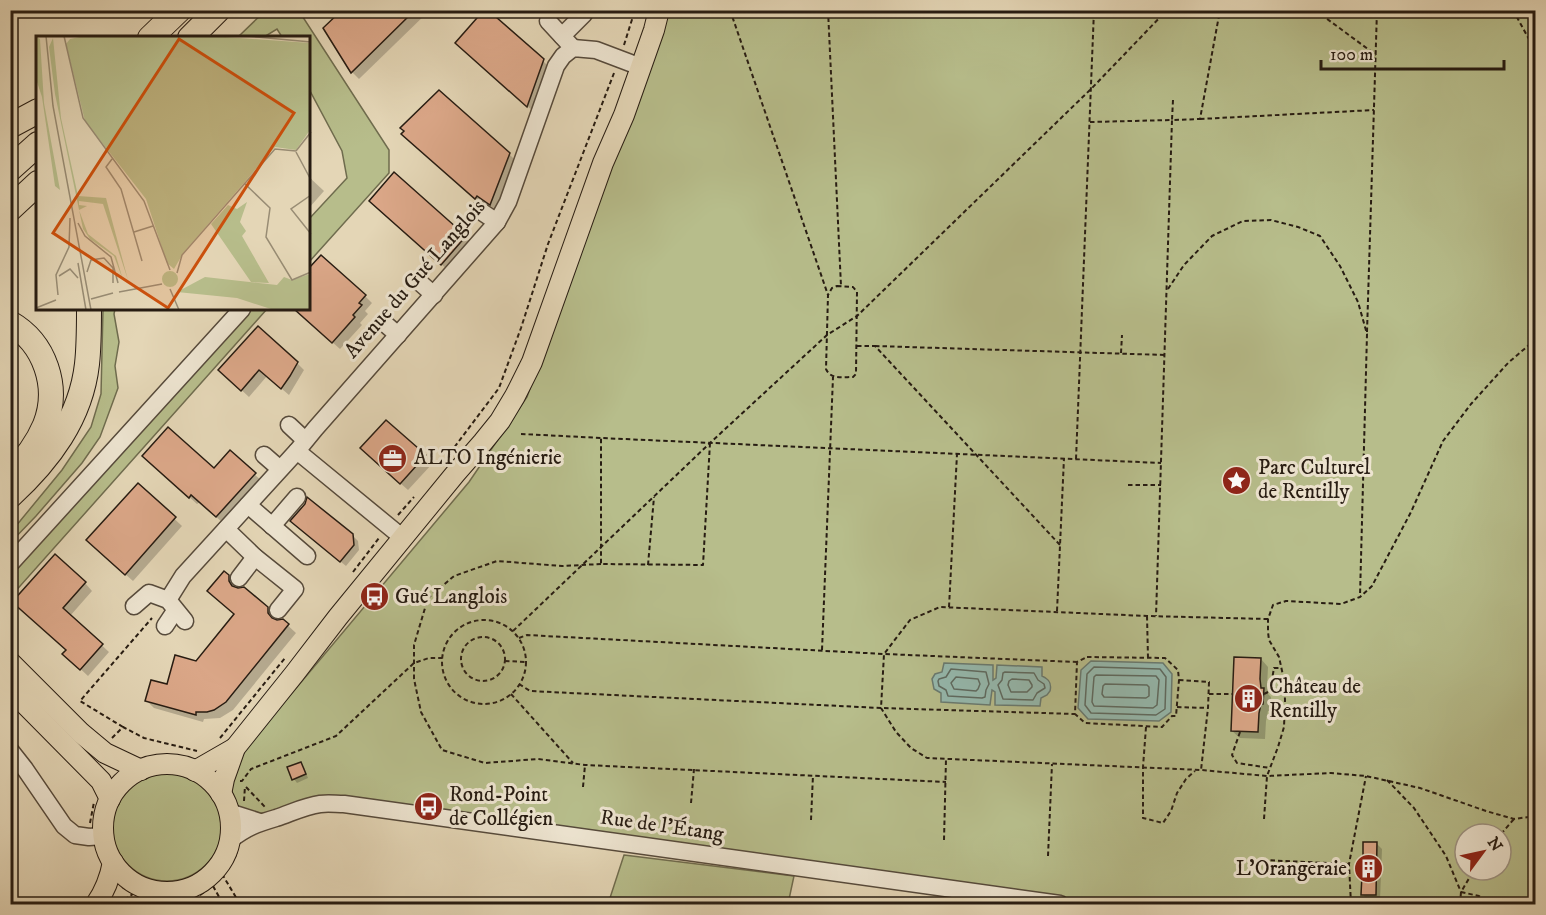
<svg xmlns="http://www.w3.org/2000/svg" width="1546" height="915" font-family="'IM FELL DW Pica',serif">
<rect width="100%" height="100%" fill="#e4d6b6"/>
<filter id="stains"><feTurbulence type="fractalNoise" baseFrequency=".00333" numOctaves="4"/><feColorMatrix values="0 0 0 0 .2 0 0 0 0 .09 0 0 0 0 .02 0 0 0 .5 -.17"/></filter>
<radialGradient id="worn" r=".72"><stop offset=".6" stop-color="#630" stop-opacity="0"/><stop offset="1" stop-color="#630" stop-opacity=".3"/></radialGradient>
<g fill="#b7bd8b" stroke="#6f6c4e" stroke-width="1.5" fill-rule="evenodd">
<polygon points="266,10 299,11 389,150 389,173 309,262 309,219 347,178 342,151 309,89 309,38 282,37 277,29 264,37 238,37"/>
<path d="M664,11h871v893h-441l-722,-102 -102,10 -17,3 -15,-5c-3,-3 -6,-8 -8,-12 -5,-20 6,-36 16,-50l223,-266 58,-85zM1465,834h36v36h-36z"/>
<polygon points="103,309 115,309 114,314 119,342 115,366 118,388 100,437 82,463 36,516 11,542 11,532 62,470 91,427 101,394"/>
<polygon points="249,309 267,309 13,594 11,592 11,574"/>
<circle cx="167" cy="826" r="55"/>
<polygon points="624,855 794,876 788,904 608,904"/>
</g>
<g fill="#95b9ae" stroke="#697a70" stroke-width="1.5">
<polygon points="1091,661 1163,663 1172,674 1171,712 1159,721 1088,719 1078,708 1081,670"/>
<path d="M944,663l49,2v15l3,-2 1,-13 45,2v9c7,3 10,7 8,15l-3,4 -6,3 -1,8 -45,-1v-13l-3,-2 -2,15 -49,-3v-9l-7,-4 -2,-10 3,-5 7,-2z"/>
</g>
<g fill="#0003">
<polygon points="344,10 430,10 359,79 352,72 325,29"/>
<polygon points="464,50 543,61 550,68 534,112"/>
<polygon points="410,141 509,154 516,161 498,211 485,202 483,205"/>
<polygon points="394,174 473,244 449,271 378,208"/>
<polygon points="309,177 324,191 309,208"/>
<polygon points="309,270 365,296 372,303 365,311 368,314 360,323 362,325 340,349 295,309 309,309"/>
<polygon points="297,363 304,370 289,395 267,376 249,397 220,370"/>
<polygon points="370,456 425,456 432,464 408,490"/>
<polygon points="151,463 254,474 262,481 224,524 200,502 197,504"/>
<polygon points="138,485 182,526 133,581 96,548"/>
<polygon points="297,526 352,535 358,541 359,550 346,566"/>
<polygon points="228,576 236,584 236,589 267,608 275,616 275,621 283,621 296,633 233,710 220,718 204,719 203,722 154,708 147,701 168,686 196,663 236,614 216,598"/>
<polygon points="85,583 92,591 70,616 109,652 88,676 72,661 68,650 14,602"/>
<polygon points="1261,659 1268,667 1267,687 1268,694 1271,697 1270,711 1268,711 1266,721 1265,739 1240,738 1232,731"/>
<polygon points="301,764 304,767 308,778 297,783 294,779"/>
<polygon points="1377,844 1382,849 1380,900 1368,900 1363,895 1363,875 1361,874 1364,865"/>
</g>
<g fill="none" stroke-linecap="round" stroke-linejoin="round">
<g stroke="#5e6a60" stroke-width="1.5">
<polygon points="1094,667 1160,669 1166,677 1165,709 1156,715 1091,713 1085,705 1087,674"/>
<polygon points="951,669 986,672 989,684 986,690 985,697 982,698 948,696 946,690 939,686 938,681 939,679 946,677"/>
<polygon points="1005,672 1034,673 1038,680 1044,684 1045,688 1037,693 1033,700 1003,699 998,685 1002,680 1003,673"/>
<polygon points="1096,675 1156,676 1159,680 1157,705 1153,708 1094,706 1092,702 1094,677"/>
<polygon points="956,677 978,679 980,684 978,689 976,691 954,689 951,683"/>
<polygon points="1012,679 1029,680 1032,685 1032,687 1027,692 1011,692 1008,685 1009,681"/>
<polygon points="1105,684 1147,685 1149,687 1149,696 1146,698 1104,697 1102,694 1103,686"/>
</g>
</g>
<g fill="#dba788" stroke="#271c12" stroke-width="1.5">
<polygon points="342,10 415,10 351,73 323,28"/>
<polygon points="484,10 488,10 544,59 527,107 455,43"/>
<polygon points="439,90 510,153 490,205 477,196 475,199 401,134 404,131 400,128"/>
<polygon points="394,172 466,236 441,265 369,201"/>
<polygon points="321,255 366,295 359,303 362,305 353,315 355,317 332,343 294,309 309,309 309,268"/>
<polygon points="258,326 298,362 290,376 281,389 259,370 241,391 218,370"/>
<polygon points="386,420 426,455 400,484 360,448"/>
<polygon points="168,427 214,468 230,450 256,473 216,517 191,495 189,498 142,456"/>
<polygon points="138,483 176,517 125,575 86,540"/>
<polygon points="307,497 353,534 354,545 340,562 290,521 305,504"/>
<polygon points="55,554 86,582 63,608 103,644 80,670 62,654 66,650 12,602"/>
<polygon points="224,571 229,575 229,581 232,586 238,588 244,587 268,607 268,613 272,618 277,620 283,619 289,624 226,702 214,710 207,712 196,712 196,715 145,701 151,680 167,684 175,655 196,661 234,614 207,591"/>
<polygon points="1234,657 1261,658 1260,679 1261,688 1264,688 1263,704 1261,704 1259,713 1258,732 1231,731"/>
<polygon points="301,762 306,774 292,780 287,767"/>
<polygon points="1363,842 1377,842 1376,895 1361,895 1362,874 1360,874 1360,863 1363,863"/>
</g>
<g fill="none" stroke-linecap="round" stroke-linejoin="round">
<defs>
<g id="minor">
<polyline points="548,21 573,48"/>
<polyline points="562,36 584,14"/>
<polyline points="479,210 497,222"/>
<polyline points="417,280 434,295"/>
<polyline points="383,322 398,335"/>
<polyline points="289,425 305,440"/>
<polyline points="297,451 403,538"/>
<polyline points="264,455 280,469"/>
<polyline points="248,505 307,556"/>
<polyline points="272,526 297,497"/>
<polyline points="226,529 255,557 295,589 278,610"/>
<polyline points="10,564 242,309"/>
<polyline points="239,578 255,557"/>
<polyline points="168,600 183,576 297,451 315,429 497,222 508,202 556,66 563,56 573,48 596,50 633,64"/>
<polyline points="134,606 149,593 168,600 185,621"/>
<polyline points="165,626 175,611"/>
<polyline points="10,750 25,769 64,826 75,835 89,837 103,836"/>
<polyline points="229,812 260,822"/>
<path d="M230,840c17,-13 26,-16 46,-22 15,-5 29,-12 44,-14 8,-1 16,0 24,0l716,100"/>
</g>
<g id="major">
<polyline points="10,662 81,733 105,753 141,770"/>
<polyline points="10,689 101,781 110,799"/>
<circle cx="167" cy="828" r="64"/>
<polyline points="195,771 235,748"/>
<polyline points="221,794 224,779 235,748 295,673 338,617 455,474 483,442 500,421 515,396 532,362 603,163 624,115 641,67 654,30 659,10"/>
<path d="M96,904c9,-13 14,-26 17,-42"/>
</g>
<g id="highway">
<polyline points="150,38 179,10"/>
<polyline points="190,38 218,10"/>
<polyline points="10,126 38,111"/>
<polyline points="10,169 38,144"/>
<polyline points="10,209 38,183"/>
<path d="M10,323c35,20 50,64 35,102 -8,19 -20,35 -35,50"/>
<path d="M10,496c39,-36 71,-78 77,-132 2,-18 2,-37 2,-55"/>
</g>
</defs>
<use href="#minor" stroke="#564a3b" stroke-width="19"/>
<use href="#major" stroke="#271c12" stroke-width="22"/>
<use href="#highway" stroke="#271c12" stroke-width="26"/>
<g stroke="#271c12" stroke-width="2" stroke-dasharray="4.5 3" stroke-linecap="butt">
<polyline points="730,10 828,295"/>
<polyline points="828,10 841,286"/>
<polyline points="1315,10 1376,55"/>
<polyline points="1513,10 1536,52"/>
<polyline points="624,45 635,10"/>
<polyline points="1173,100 1172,120 1200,119 1220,10"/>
<polyline points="1200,119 1374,110"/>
<polyline points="1090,122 1172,120 1156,616"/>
<path d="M837,286l16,1 4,5 -1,82 -3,3c-10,0 -22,3 -27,-8l2,-74 4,-7z"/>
<polyline points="1168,289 1184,265 1212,236 1243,221 1271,220 1298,227 1320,236 1340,266 1358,302 1367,334 1360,596"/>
<polyline points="1367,332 1377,10"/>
<polyline points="857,346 875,346 1060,545"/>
<polyline points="875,346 1165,355"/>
<polyline points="1121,353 1122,335"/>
<polyline points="521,434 601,438"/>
<polyline points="710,443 703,565 601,564 601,438 1161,463"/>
<polyline points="450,453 499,388 521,328 548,244 614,73"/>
<polyline points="1076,459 1094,10"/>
<polyline points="1128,485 1161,485"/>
<polyline points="398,515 414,497"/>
<polyline points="601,564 562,566 497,561 454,576 428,598 414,645 414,679 421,712 442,750 485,763 538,759 585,765 946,782"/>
<polyline points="648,565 654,497"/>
<polyline points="353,572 379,538"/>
<polyline points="949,607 957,454"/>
<polyline points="1057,611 1064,458"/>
<polyline points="1147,616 1148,658"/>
<polyline points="1268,619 1147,616 940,607 910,620 884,654 881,708 896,732 911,748 927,758 1201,770 1267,776 1331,773 1366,776 1420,788 1486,811 1514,819 1536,816"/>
<circle cx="484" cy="662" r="42"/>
<polyline points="513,631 710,443 827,335 857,316 1092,88 1167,10"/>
<circle cx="483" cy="659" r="22"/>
<polyline points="519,638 527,635 884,654 1077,662"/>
<polyline points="822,650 833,377"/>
<polygon points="1087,657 1165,658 1178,670 1179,680 1176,716 1172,716 1162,727 1085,723 1075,714 1077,662"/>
<polyline points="505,661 526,662"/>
<polyline points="1179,680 1209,682 1208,708 1201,770"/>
<polyline points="519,684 530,691 881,708 1075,714"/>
<polyline points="511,694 573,763"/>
<polyline points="1209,694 1232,694"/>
<polyline points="1264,694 1270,691 1274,668 1280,668"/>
<polyline points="1177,707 1208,708"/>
<polyline points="123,727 80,701 152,618"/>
<polyline points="1146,727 1143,767 1143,818 1163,823 1171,811 1177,793 1186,779 1195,771"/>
<polyline points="1240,732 1232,755 1237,763 1270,768"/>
<polyline points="112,738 123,727 144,738 197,751"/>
<polyline points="220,738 285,658"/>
<polyline points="1387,780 1414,808 1446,856 1461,892"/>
<polyline points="240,781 242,781 251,769 336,736 414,663 429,658 442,658"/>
<polyline points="246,787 265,807"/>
<polyline points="583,787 585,765"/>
<polyline points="244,801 245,786"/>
<polyline points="691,803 694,769"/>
<polyline points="1264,819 1267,776 1278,747 1284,727 1285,700 1284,680 1279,657 1269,640 1268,632 1268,619 1273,605 1286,601 1341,604 1360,597 1372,586 1411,512 1443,441 1471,404 1508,363 1536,339"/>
<polyline points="811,820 813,775"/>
<polyline points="90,823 94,802"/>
<polyline points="1501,834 1514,819"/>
<polyline points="944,840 946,759"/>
<polyline points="1048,856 1052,764"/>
<polyline points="1263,860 1349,864"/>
<polyline points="222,874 240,904"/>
<polyline points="213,886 223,904"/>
<path d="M122,887c18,12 46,20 68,13 12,-4 25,-16 32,-26 6,-7 13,-14 15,-23"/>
<polyline points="1461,892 1479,896 1491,904"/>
<polyline points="118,904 133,894"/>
<polyline points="1351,904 1349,864 1366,776"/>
<polyline points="1460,904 1461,892 1474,870"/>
</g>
<use href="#minor" stroke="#ede4d0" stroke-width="16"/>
<use href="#major" stroke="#e4d6b6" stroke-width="20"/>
<use href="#highway" stroke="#e4d6b6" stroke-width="24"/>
</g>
<defs>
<symbol id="office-disc" viewBox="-11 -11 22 22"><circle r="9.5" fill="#8f2418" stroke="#ede4d0"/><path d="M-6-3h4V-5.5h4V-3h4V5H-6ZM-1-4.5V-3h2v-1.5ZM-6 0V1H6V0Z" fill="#fff"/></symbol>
<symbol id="sight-disc" viewBox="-11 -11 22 22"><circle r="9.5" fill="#8f2418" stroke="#ede4d0"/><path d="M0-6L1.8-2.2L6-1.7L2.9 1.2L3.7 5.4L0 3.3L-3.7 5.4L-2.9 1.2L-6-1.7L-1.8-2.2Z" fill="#fff"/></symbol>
<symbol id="bus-disc" viewBox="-11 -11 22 22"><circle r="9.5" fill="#8f2418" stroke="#ede4d0"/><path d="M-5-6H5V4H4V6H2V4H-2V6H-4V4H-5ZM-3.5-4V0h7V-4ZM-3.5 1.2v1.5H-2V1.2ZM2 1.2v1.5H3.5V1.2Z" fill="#fff"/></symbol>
<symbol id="building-disc" viewBox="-11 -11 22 22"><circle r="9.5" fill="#8f2418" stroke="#ede4d0"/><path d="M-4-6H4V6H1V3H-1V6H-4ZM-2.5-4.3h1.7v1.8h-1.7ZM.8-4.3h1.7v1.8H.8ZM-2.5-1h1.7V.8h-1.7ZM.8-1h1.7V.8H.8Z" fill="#fff"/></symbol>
</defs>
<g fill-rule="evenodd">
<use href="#office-disc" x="376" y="442" width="33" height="33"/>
<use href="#sight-disc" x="1220" y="464" width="33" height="33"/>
<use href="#bus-disc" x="358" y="580" width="33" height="33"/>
<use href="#building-disc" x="1232" y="682" width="33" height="33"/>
<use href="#bus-disc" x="412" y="790" width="33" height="33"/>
<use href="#building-disc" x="1352" y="852" width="33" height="33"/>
</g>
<g text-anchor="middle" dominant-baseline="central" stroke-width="6" stroke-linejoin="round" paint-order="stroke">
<g font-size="21" fill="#271c12" stroke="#ede4d0">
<text transform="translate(415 279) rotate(-49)">Avenue du Gué Langlois</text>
<text transform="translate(662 826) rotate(8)">Rue de l'Étang</text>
</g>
<g font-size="21" fill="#271c12" stroke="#ede4d0" text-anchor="start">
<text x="414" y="458">ALTO Ingénierie</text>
<text x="1258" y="468">Parc Culturel<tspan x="1258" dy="24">de Rentilly</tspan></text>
<text x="395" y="597">Gué Langlois</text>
<text x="1269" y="687">Château de<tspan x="1269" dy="24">Rentilly</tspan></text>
<text x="449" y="795">Rond-Point<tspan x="449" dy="24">de Collégien</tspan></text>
<text x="1347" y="869" text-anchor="end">L'Orangeraie</text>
</g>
</g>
<g transform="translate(36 36)">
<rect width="274" height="274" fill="#e4d6b6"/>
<path d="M0,0l4,3 4,64 16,87 -5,-4 -13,-89 -6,-18zM48,0h128l98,7v87l-14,20 -21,-3 -91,105 -10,17 -7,-6 -21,-64 -61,-78 -19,-77 4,-5zM17,2l8,80 17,78 28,2 22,82 -25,-76 -24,-3v4l8,1 -8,4 9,24 28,22 7,24 -9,-24 -24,-17 -7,-10 -28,-135 -6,-47zM211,166l-7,20 6,9 -4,5 27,47 -18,-1 -40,-58 17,-19 9,4zM126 243a8 8 0 1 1 16 0a8 8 0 1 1-16 0ZM274,238v36h-36l-37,-12 -60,-6 28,-15 72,8 7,-8 8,3z" fill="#b7bd8b"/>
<path fill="none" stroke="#988c74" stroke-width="1.5" d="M10,0l7,70 38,204M16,0h23M28,0l19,82 61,83 26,69M211,0l64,6M260,115l15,-19M260,116l15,28M76,123l-6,8 15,22 21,72M208,147l26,25 -4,29 26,43 19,-8M275,159l-20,14 20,25M42,187l7,13 26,21 7,26M98,196l19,-6M42,227l8,47M51,236l4,-12 13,-2 9,10v15M141,237l5,-18 93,-106 21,2M23,240l11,-7 8,9M134,253l9,21M83,256l43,-8M22,259l-2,-20 13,-28 1,-29M55,263l22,-6M0,272l20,-8"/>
<path fill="#cb500d" fill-opacity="0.15" stroke="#cb500d" stroke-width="3" d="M143,3l115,74 -126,195 -115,-75z"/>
<rect width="274" height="274" fill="none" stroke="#271c12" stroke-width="3"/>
</g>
<rect width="1546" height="915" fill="none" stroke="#e4d6b6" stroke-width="36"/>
<rect x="12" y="12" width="1522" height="891" fill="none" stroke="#271c12" stroke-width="3"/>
<rect x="18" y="18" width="1510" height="879" fill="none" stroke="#271c12" stroke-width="1.5"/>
<g transform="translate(1483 852) rotate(57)"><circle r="28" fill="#ede4d0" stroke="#9e9484" stroke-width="1.5"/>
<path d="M0-4.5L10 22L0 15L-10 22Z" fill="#8f2418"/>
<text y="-9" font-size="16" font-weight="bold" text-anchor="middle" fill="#271c12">N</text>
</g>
<path d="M1321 60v9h183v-9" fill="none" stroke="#271c12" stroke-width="3"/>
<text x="1330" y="60" font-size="18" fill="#271c12" stroke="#ede4d0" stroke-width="4.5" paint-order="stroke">100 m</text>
<rect width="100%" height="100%" filter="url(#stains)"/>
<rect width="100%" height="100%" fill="url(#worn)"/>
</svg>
